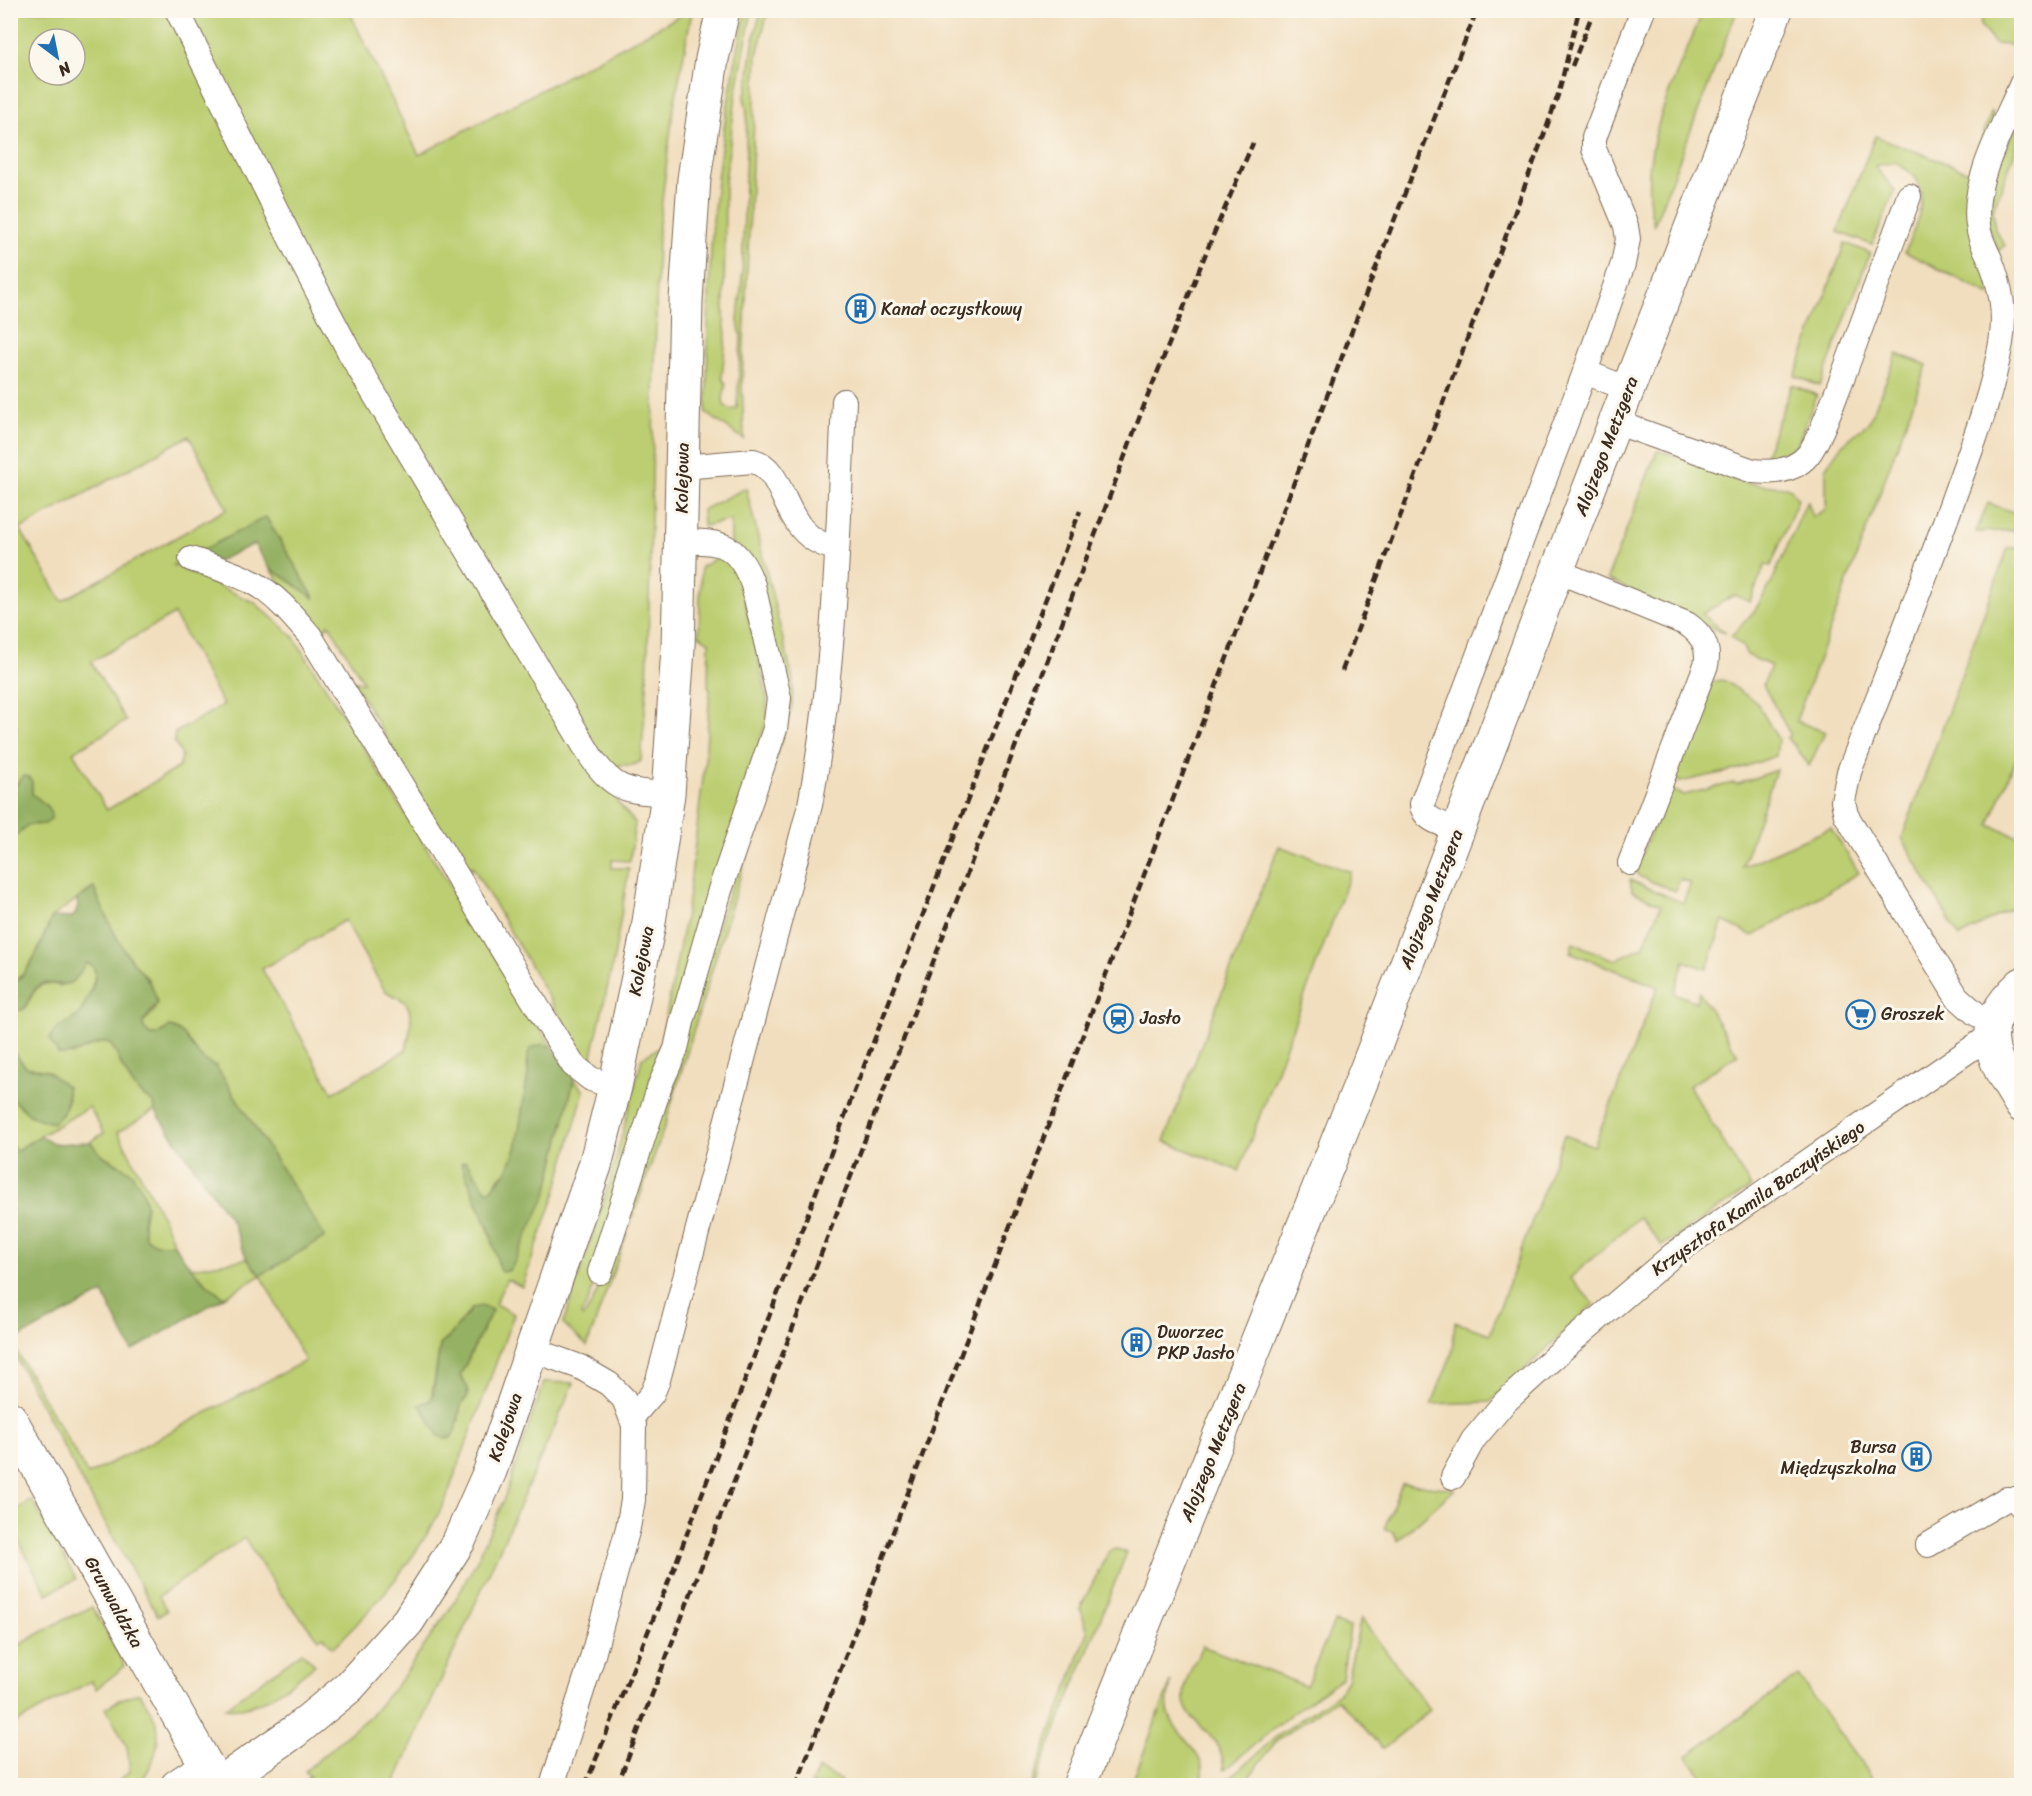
<svg xmlns="http://www.w3.org/2000/svg" width="2032" height="1796" font-family="Sriracha,sans-serif">
<rect width="100%" height="100%" fill="#fbf7ec"/>
<filter id="ink" filterUnits="userSpaceOnUse"><feTurbulence type="fractalNoise" baseFrequency=".0167" numOctaves="2"/><feDisplacementMap in="SourceGraphic" scale="12" xChannelSelector="R" yChannelSelector="G"/><feConvolveMatrix kernelMatrix="1 2 1 2 8 2 1 2 1" color-interpolation-filters="sRGB"/></filter>
<filter id="wash" filterUnits="userSpaceOnUse"><feTurbulence type="fractalNoise" baseFrequency=".008" numOctaves="4" result="noise"/><feDisplacementMap in="SourceGraphic" scale="24" xChannelSelector="R" yChannelSelector="G"/><feGaussianBlur stdDeviation="1.35" result="paint"/><feColorMatrix in="noise" values="0 0 0 0 0 0 0 0 0 0 0 0 0 0 0 0 0 1.4 0 .05"/><feComposite in="paint" operator="in"/></filter>
<g filter="url(#wash)">
<rect width="100%" height="100%" fill="#f1debe"/>
<g fill="#bcce71" stroke="#7c7c48" stroke-width="1.5" fill-rule="evenodd">
<path d="M752,10l-16,85 -11,86 -1,139 2,14 -4,44 4,6 -3,15 1,6 7,5 6,-2 4,-70 -3,-18 4,-39 5,-170 -3,-14 3,-7 7,-53 7,-26h7l-11,44 -15,328 2,56 -38,-26c2,-59 2,-119 6,-178 5,-75 18,-150 34,-224z"/>
<path d="M11,11h338l70,144 270,-144h3l-19,100 -15,122 -11,454 -6,74 -7,4h-16l-2,35 19,23 -5,38 -18,-1v8h17l-15,90 -23,102 -12,-4 1,-5 -108,-185 -5,8 -115,-194 12,3 -35,-59 -7,8 3,7 -55,-70 14,8 30,21 -48,-80 -93,47 82,38 38,33 259,411 -25,15 1,12 -12,75 -9,22 -7,6 -9,13h-5l-25,-27 34,83 52,-53 27,-114 10,12 -28,101 -34,95 -15,-8 -12,25 19,10 -68,185c-27,57 -68,105 -113,149l-10,-12 -4,3 -39,-46 -36,-55 -85,58 8,15 -9,5 -77,-136 -70,-132v-6l77,133 217,-114 -44,-86 -37,22 -21,-15 -13,-14 57,-9 14,16 -45,-209 -13,-5 -18,-24 -15,-10 -14,8h-6l-6,-6 -1,-6 12,-13 -6,-30 -21,-23 -20,-34 -15,-35 -41,29 -16,37 -12,19 -13,11v-77l3,-2 -3,-9v-56l17,-15 17,-1 -13,-30v-12l-14,-2 -3,7 -4,1v-27l6,-34 -6,-10zM39,39h36v36h-36zM189,436l38,73 -165,92 -42,-72zM174,614l49,91 -48,28 -1,8 8,15 -3,11 -72,43 -34,-58 53,-31 -35,-59zM345,920c13,23 25,48 40,70 7,9 21,4 25,23 3,12 -2,26 -4,37l-73,43 -71,-124zM472,1308l20,3 -32,65 8,12v9c-8,7 -11,13 -9,23l-20,16 -16,-33 8,-3 9,-55 9,-8z"/>
<path d="M1703,11h34l-83,214c-21,-71 23,-149 49,-214z"/>
<polygon points="1984,11 2012,11 2021,21 2021,41 2013,45 1995,44 1980,25"/>
<path d="M1992,111l1,10 -6,23 3,151 -85,-43c8,-22 24,-49 12,-72 -4,-8 -15,-13 -22,-18l-20,4 20,25 -23,54 -34,-13 37,-96 94,36z"/>
<path d="M2021,113v23l-28,73 2,21 10,15 -7,6c-3,-7 -7,-15 -9,-22 -7,-37 19,-82 32,-116z"/>
<polygon points="1845,243 1870,253 1820,386 1795,376"/>
<polygon points="1897,354 1927,365 1796,721 1825,732 1809,766 1794,744 1791,743 1787,738 1790,734 1763,685 1771,666 1747,655 1743,647 1731,637 1755,610 1771,584 1806,503 1808,502 1813,517 1826,509 1826,467 1841,446 1869,422"/>
<polygon points="1792,385 1817,395 1797,445 1785,453 1764,458"/>
<path d="M1657,451c25,4 48,18 72,27 18,6 37,8 57,9l5,2 7,10 -27,67 -6,-1 -15,37 -16,-7 -32,19 24,19 -25,-9 -94,-45z"/>
<path d="M746,488l47,192 -1,25 -127,420 -78,221 -24,-22 47,-143 32,-123 18,-11 27,-139 18,-146 5,-73 -2,-3 1,-44 -10,-7 2,-68 28,-16 2,-3v-28l-28,6 -1,-16zM737,569l44,163 -164,505c-6,16 -24,74 -35,80l-1,-3c12,-17 14,-38 19,-59l167,-536v-22z"/>
<polygon points="1988,503 2021,515 2021,530 1976,532"/>
<polygon points="2008,548 2021,548 2021,746 1989,825 2021,838 2021,903 1959,937 1902,838"/>
<polygon points="1720,680 1725,681 1757,703 1778,739 1776,756 1735,770 1680,782 1671,778 1712,682"/>
<polygon points="1776,770 1742,867 1831,828 1859,873 1753,936 1723,921 1707,969 1684,961 1674,993 1696,1002 1699,992 1738,1055 1689,1086 1751,1187 1662,1246 1639,1217 1570,1278 1594,1304 1490,1402 1432,1404 1452,1353 1455,1322 1490,1334 1564,1135 1594,1146 1658,987 1570,952 1573,943 1615,960 1643,947 1661,905 1632,891 1630,880 1683,903 1691,883 1680,879 1675,891 1640,877 1635,870 1669,789 1684,795 1733,783 1738,784"/>
<polygon points="1279,846 1351,872 1239,1171 1164,1141"/>
<path d="M86,963l9,5c2,10 -11,44 -20,50 -4,3 -12,6 -17,9l13,28 28,-13 8,-1c9,7 10,16 15,25 8,17 16,28 32,37l1,7 -37,22 46,88 10,24h-19l-10,-7 -2,-14 1,-6 -25,-53 -17,-9 -12,-13 14,-9 -15,-26 -74,44 -4,-6v-47c26,19 17,21 51,17l6,-14 -1,-14 -20,-16 -21,-4 -15,-18v-38l2,1 11,-3c11,-17 12,-31 36,-23l18,-11z"/>
<polygon points="544,1382 574,1383 394,1785 301,1785 310,1777 305,1771 372,1714 402,1678 452,1606 478,1558 504,1499"/>
<polygon points="1402,1483 1455,1489 1398,1540 1393,1532 1384,1529"/>
<polygon points="32,1500 76,1579 47,1594 11,1527 11,1513"/>
<polygon points="1117,1549 1126,1552 1125,1557 1034,1785 1031,1785 1088,1632 1080,1608 1109,1551"/>
<polygon points="92,1607 125,1666 96,1689 91,1681 11,1726 11,1650 61,1621"/>
<polygon points="1361,1618 1430,1710 1382,1749 1356,1718 1337,1699 1277,1740 1243,1785 1226,1785 1227,1781 1277,1736 1340,1692 1347,1680"/>
<path d="M1334,1622l16,5 -8,51 -51,36 -67,56c-1,-39 -39,-46 -40,-71 -1,-18 11,-37 18,-53l104,40z"/>
<path d="M302,1652l13,13c-26,19 -56,48 -90,43z"/>
<polygon points="1798,1676 1877,1785 1708,1785 1687,1756"/>
<path d="M1171,1682c-2,10 -5,19 -3,28 6,27 45,46 33,75h-70z"/>
<path d="M139,1693c6,9 14,19 17,29 7,21 -5,48 -18,63h-26l18,-13 -3,-25 -21,-39 15,-9z"/>
<polygon points="818,1769 841,1780 839,1785 811,1785"/>
</g>
<g fill="#95b163" stroke="#686e40" stroke-width="1.5">
<polygon points="266,517 315,599 284,577 270,569 254,544 218,561 195,554"/>
<path d="M23,776l6,1 3,5v12c9,7 20,13 19,25l-6,5 -17,1 -17,15v-52l4,-1z"/>
<path d="M94,888c9,21 17,41 29,60 12,20 31,31 34,56l-14,18 1,7 6,6h6l14,-8c21,5 20,30 46,39l109,171 -64,38 -14,-16 -15,-37 -77,-112 -1,-7c-16,-10 -24,-20 -32,-37 -5,-9 -6,-18 -15,-24 -18,1 -31,16 -49,12l-8,-14c4,-17 20,-15 30,-27 6,-12 27,-45 6,-50 -4,6 -8,15 -14,19 -12,7 -27,-5 -36,6 -5,5 -8,15 -12,21l-11,3 -2,-1v-27c19,-8 33,-47 41,-67l18,1 5,-3 3,-10 -1,-5z"/>
<polygon points="542,1044 552,1047 574,1079 547,1193 512,1267 508,1271 502,1272 500,1271 489,1229 461,1163 466,1161 486,1190 491,1190 507,1171 516,1149 528,1074 528,1054 531,1048"/>
<path d="M11,1049l15,18 21,4 20,16c1,15 -1,28 -15,36l-21,-7 -20,-18z"/>
<path d="M40,1136c19,14 29,5 50,6l12,13 29,17 11,17 4,16 -3,18 2,14 10,7h19c15,23 27,37 50,53l-92,54 -29,-58 -92,49v-197l5,6z"/>
<path d="M481,1306l11,4 -32,66 8,12 -1,9c-13,12 -4,31 -18,42l-10,-3 -19,-31 11,-5 2,-5 7,-50 9,-8 23,-29z"/>
</g>
</g>
<g filter="url(#ink)">
<g fill="none" stroke-linecap="round" stroke-linejoin="round">
<defs>
<g id="lane">
<path d="M177,10l125,252 49,93 240,402c24,35 37,34 77,37"/>
<polyline points="1585,372 1628,389"/>
<path d="M1615,422l138,49c19,2 42,0 55,-16 12,-15 27,-59 35,-79 22,-60 44,-120 66,-180"/>
<path d="M682,467l71,-6c37,9 26,78 84,87"/>
<path d="M191,559c20,7 42,13 61,23 23,12 41,34 58,54l263,429 18,14 24,8"/>
<path d="M1557,571l130,53c15,10 23,24 19,41l-76,198"/>
<path d="M1458,830c-14,-6 -35,-9 -36,-26l163,-432 38,-108 5,-25 -2,-13 -32,-77v-11l49,-128"/>
<path d="M1993,1024l-18,-11 -18,-16 -111,-182 -3,-14 6,-29c34,-88 69,-175 101,-264 19,-54 41,-108 51,-165 5,-30 0,-56 -11,-84 -5,-11 -11,-21 -12,-34 -7,-45 27,-101 44,-142"/>
<path d="M600,1272l60,-187 16,-36 6,-27 38,-132 55,-161 4,-31 -26,-113c-15,-41 -32,-45 -72,-43"/>
<polyline points="533,1350 580,1367 609,1384 624,1399 634,1425 633,1500 628,1528 591,1662 552,1786"/>
<path d="M632,1417l20,-23 6,-14 152,-575c25,-132 28,-269 34,-404"/>
<polyline points="1453,1477 1473,1440 1505,1402 1572,1341 1674,1254 1991,1035"/>
<polyline points="1928,1545 2006,1499 2015,1499 2022,1507"/>
</g>
<g id="street">
<path d="M2022,984c-50,46 -30,73 0,122"/>
<polyline points="10,1418 218,1786"/>
<polyline points="217,1785 294,1732 349,1687 408,1621 459,1541 490,1471 595,1166 615,1087 648,929 668,794 678,648 686,300 694,179 712,59 723,10"/>
<polyline points="177,1786 207,1766"/>
</g>
<polyline id="primary" points="1079,1786 1368,1065 1557,571 1776,10"/>
</defs>
<use href="#lane" stroke="#7b6956" stroke-width="26"/>
<use href="#street" stroke="#7b6956" stroke-width="35"/>
<use href="#primary" stroke="#7b6956" stroke-width="35"/>
<use href="#lane" stroke="#fff" stroke-width="24"/>
<use href="#street" stroke="#fff" stroke-width="33"/>
<use href="#primary" stroke="#fff" stroke-width="33"/>
<g stroke="#3b2a1e" stroke-width="4.5" stroke-dasharray="9 4.5" stroke-linecap="butt">
<polyline points="1572,66 1594,10"/>
<polyline points="1342,671 1545,132 1559,92 1579,10"/>
<polyline points="585,1786 674,1568 852,1097 1080,511"/>
<polyline points="617,1786 991,811 1143,408 1212,238 1253,143"/>
<polyline points="796,1786 1390,231 1477,10"/>
</g>
</g>
</g>
<defs>
<symbol id="building-ring" viewBox="-11 -11 22 22"><circle r="9.5" fill="#fbf7ec" stroke="#1f6fb2" stroke-width="1.5"/><path d="M-4-6H4V6H1V3H-1V6H-4ZM-2.5-4.3h1.7v1.8h-1.7ZM.8-4.3h1.7v1.8H.8ZM-2.5-1h1.7V.8h-1.7ZM.8-1h1.7V.8H.8Z" fill="#1f6fb2"/></symbol>
<symbol id="supermarket-ring" viewBox="-11 -11 22 22"><circle r="9.5" fill="#fbf7ec" stroke="#1f6fb2" stroke-width="1.5"/><path d="M-6-5.5h2.5l.6 2H6L4.5 2H-2.5L-4.4-4H-6ZM-1.5 3.2a1.3 1.3 0 1 0 .1 0ZM3 3.2a1.3 1.3 0 1 0 .1 0Z" fill="#1f6fb2"/></symbol>
<symbol id="station-ring" viewBox="-11 -11 22 22"><circle r="9.5" fill="#fbf7ec" stroke="#1f6fb2" stroke-width="1.5"/><path d="M-3-6H3Q5-6 5-4V2Q5 4 3 4L4.5 6H3L1.5 4h-3L-3 6H-4.5L-3 4Q-5 4-5 2V-4Q-5-6-3-6ZM-3.5-4v3h7v-3ZM-3.5 1v1.5H-2V1ZM2 1v1.5H3.5V1Z" fill="#1f6fb2"/></symbol>
</defs>
<g fill-rule="evenodd">
<use href="#building-ring" x="844" y="292" width="33" height="33"/>
<use href="#supermarket-ring" x="1844" y="998" width="33" height="33"/>
<use href="#station-ring" x="1102" y="1002" width="33" height="33"/>
<use href="#building-ring" x="1120" y="1326" width="33" height="33"/>
<use href="#building-ring" x="1900" y="1440" width="33" height="33"/>
</g>
<g text-anchor="middle" dominant-baseline="central" stroke-width="6" stroke-linejoin="round" paint-order="stroke">
<g font-size="18" fill="#3b2a1e" stroke="#fbf7ec" text-anchor="start">
<text x="881" y="309">Kanał oczystkowy</text>
<text x="1881" y="1014">Groszek</text>
<text x="1140" y="1018">Jasło</text>
<text x="1157" y="1332">Dworzec<tspan x="1157" dy="21">PKP Jasło</tspan></text>
<text x="1896" y="1447" text-anchor="end">Bursa<tspan x="1896" dy="21">Międzyszkolna</tspan></text>
</g>
<g font-size="18" fill="#3b2a1e" stroke="#fbf7ec">
<text transform="translate(1606 446) rotate(-69)">Alojzego Metzgera</text>
<text transform="translate(682 478) rotate(-89)">Kolejowa</text>
<text transform="translate(1431 899) rotate(-69)">Alojzego Metzgera</text>
<text transform="translate(641 961) rotate(-79)">Kolejowa</text>
<text transform="translate(1758 1198) rotate(-35)">Krzysztofa Kamila Baczyńskiego</text>
<text transform="translate(505 1427) rotate(-71)">Kolejowa</text>
<text transform="translate(1213 1452) rotate(-68)">Alojzego Metzgera</text>
<text transform="translate(114 1602) rotate(61)">Grunwaldzka</text>
</g>
</g>
<rect width="2032" height="1796" fill="none" stroke="#fbf7ec" stroke-width="36"/>
<g transform="translate(57 57) rotate(148)"><circle r="28" fill="#fbf7ec" stroke="#aea59a" stroke-width="1.5"/>
<path d="M0-4.5L10 22L0 15L-10 22Z" fill="#1f6fb2"/>
<text y="-9" font-size="16" font-weight="bold" text-anchor="middle" fill="#3b2a1e">N</text>
</g>
</svg>
